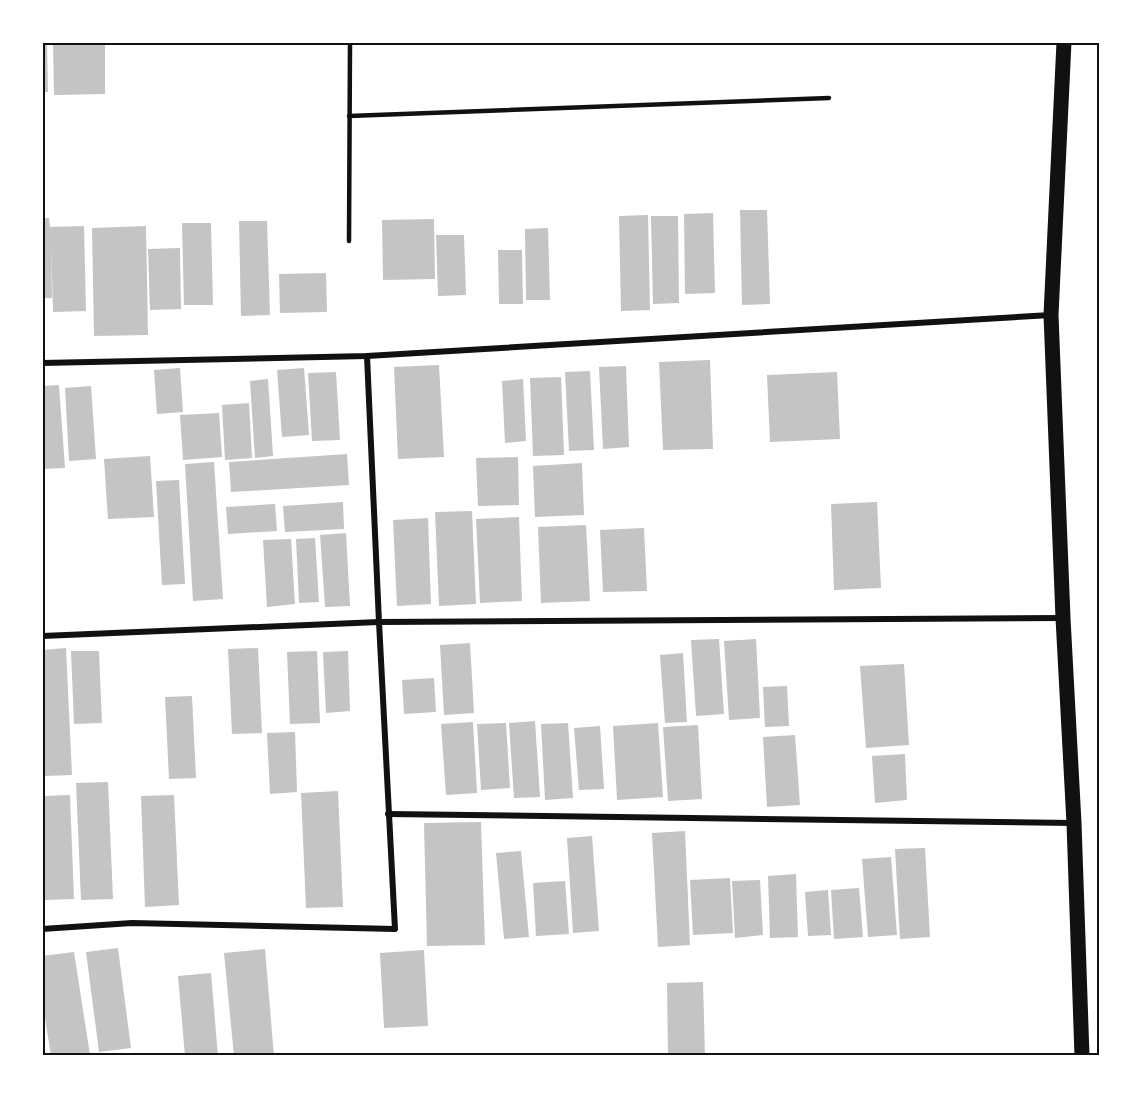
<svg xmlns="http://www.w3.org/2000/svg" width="1141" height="1098" font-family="'Exo 2',sans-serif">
<rect width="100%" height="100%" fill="#fff"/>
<g fill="#c4c4c4">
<polygon points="42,42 47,42 48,92 42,92"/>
<polygon points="53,42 105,42 105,94 54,95"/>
<polygon points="740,210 767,210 770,304 742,305"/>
<polygon points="713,213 715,293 685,294 684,214"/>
<polygon points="648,215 650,310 621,311 619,216"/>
<polygon points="651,216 678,216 679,303 653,304"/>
<polygon points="42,218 49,218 50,227 84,226 86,311 53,312 51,240 52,298 42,298"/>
<polygon points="434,219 435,279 383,280 382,220"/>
<polygon points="239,221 267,221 270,315 241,316"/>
<polygon points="182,223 211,223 213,305 184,305"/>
<polygon points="146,226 148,335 94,336 92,228"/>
<polygon points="548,228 550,300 526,300 525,229"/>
<polygon points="436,235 464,235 466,295 438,296"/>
<polygon points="180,248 181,309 150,310 148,249"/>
<polygon points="498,250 522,250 523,304 499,304"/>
<polygon points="326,273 327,312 280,313 279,274"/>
<polygon points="710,360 713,449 663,450 659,362"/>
<polygon points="439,365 444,457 398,459 394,367"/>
<polygon points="626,366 629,447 603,449 599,367"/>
<polygon points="180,368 183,412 157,414 154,370"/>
<polygon points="304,368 309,435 282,437 277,370"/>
<polygon points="590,371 594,450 569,451 565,372"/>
<polygon points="336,372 340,440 312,441 308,373"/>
<polygon points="837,372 840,439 770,442 767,375"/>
<polygon points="561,377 564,455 533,456 530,378"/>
<polygon points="268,379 273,456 255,458 250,381"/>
<polygon points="523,379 526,441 505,443 502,381"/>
<polygon points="59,385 65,468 42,469 42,386"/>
<polygon points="91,386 96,459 69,461 65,388"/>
<polygon points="249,403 252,458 225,460 222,405"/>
<polygon points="219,413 222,457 183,460 180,415"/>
<polygon points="347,454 349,485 231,492 229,462"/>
<polygon points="150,456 154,517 108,519 104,459"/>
<polygon points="518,457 519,505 478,506 476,458"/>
<polygon points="214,462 223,599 193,601 185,464"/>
<polygon points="582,463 584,515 535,517 533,466"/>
<polygon points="179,480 185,584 162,585 156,481"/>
<polygon points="343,502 344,529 285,532 283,506"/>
<polygon points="877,502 881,588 834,590 831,504"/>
<polygon points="275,504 277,531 228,534 226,507"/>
<polygon points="472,511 476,604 439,606 435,512"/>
<polygon points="519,517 522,601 480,603 476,519"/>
<polygon points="428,518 431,604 397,606 393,520"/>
<polygon points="586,525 590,601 541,603 538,527"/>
<polygon points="644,528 647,591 603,592 600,530"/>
<polygon points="346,533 350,606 325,607 320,535"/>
<polygon points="315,538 319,602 299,603 296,539"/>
<polygon points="291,539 295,604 267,607 263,540"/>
<polygon points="719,639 724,714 696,716 691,640"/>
<polygon points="756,639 760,718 729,720 724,641"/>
<polygon points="470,643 474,713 444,715 440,645"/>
<polygon points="66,648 72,775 45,776 42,720 42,650"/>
<polygon points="258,648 262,733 232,734 228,649"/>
<polygon points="71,651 99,651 102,723 74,724"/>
<polygon points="317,651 320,723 290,724 287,652"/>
<polygon points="348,651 350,711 326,713 323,652"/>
<polygon points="683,653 687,722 665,723 660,655"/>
<polygon points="904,664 909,745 866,748 860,666"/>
<polygon points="434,678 436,712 404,714 402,680"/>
<polygon points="787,686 789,726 765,727 763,687"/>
<polygon points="192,696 196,778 169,779 165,697"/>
<polygon points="535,721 540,797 514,798 509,723"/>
<polygon points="473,722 477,793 446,795 441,724"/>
<polygon points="506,723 510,788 481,790 477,724"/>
<polygon points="568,723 573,798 545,800 541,724"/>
<polygon points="658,723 663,797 617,800 613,726"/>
<polygon points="698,725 702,799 668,801 663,727"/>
<polygon points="600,726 604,789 579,790 574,728"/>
<polygon points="295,732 297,792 270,794 267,733"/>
<polygon points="795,735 800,805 767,807 763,737"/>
<polygon points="905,754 907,800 875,803 872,756"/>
<polygon points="108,782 113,899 81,900 76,783"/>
<polygon points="338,791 343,907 306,908 301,793"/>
<polygon points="70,795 74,899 45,900 42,796"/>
<polygon points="174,795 179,905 145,907 141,796"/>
<polygon points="481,822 485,945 427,946 424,823"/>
<polygon points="685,831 690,945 658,947 652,833"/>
<polygon points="592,836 599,931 573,933 567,838"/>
<polygon points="925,848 930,937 900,939 895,849"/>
<polygon points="521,851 529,937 504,939 496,853"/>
<polygon points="891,857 897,935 868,937 862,859"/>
<polygon points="796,874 798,937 770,938 768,876"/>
<polygon points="730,878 733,933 693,935 690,880"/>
<polygon points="760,880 763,935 735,938 732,881"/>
<polygon points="565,881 569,934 536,936 533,883"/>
<polygon points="859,888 863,937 834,939 831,890"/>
<polygon points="828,890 831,935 808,936 805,892"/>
<polygon points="118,948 131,1048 99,1052 86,952"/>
<polygon points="265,949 274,1056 234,1056 224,953"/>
<polygon points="424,950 428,1026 384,1028 380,953"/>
<polygon points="74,952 90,1055 51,1056 42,999 42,956"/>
<polygon points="211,973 218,1056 185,1056 178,976"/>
<polygon points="703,982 705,1056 668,1056 667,983"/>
</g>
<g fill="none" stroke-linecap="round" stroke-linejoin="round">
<g stroke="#111" stroke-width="4.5">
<polyline points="349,116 829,98"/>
<polyline points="349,241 350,42"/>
</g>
<g stroke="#111" stroke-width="6">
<polyline points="42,363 367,356 1051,315"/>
<polyline points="42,636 379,622 1063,618"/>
<polyline points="388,814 1073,823"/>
<polyline points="42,929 132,923 395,929 379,622 367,356"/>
</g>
<polyline stroke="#111" stroke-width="15" points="1064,42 1051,315 1063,618 1074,823 1082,1056"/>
</g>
<rect width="1141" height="1098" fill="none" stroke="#ffffff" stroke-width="87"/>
<rect x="44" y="44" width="1054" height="1010" fill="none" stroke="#111" stroke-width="2"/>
</svg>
